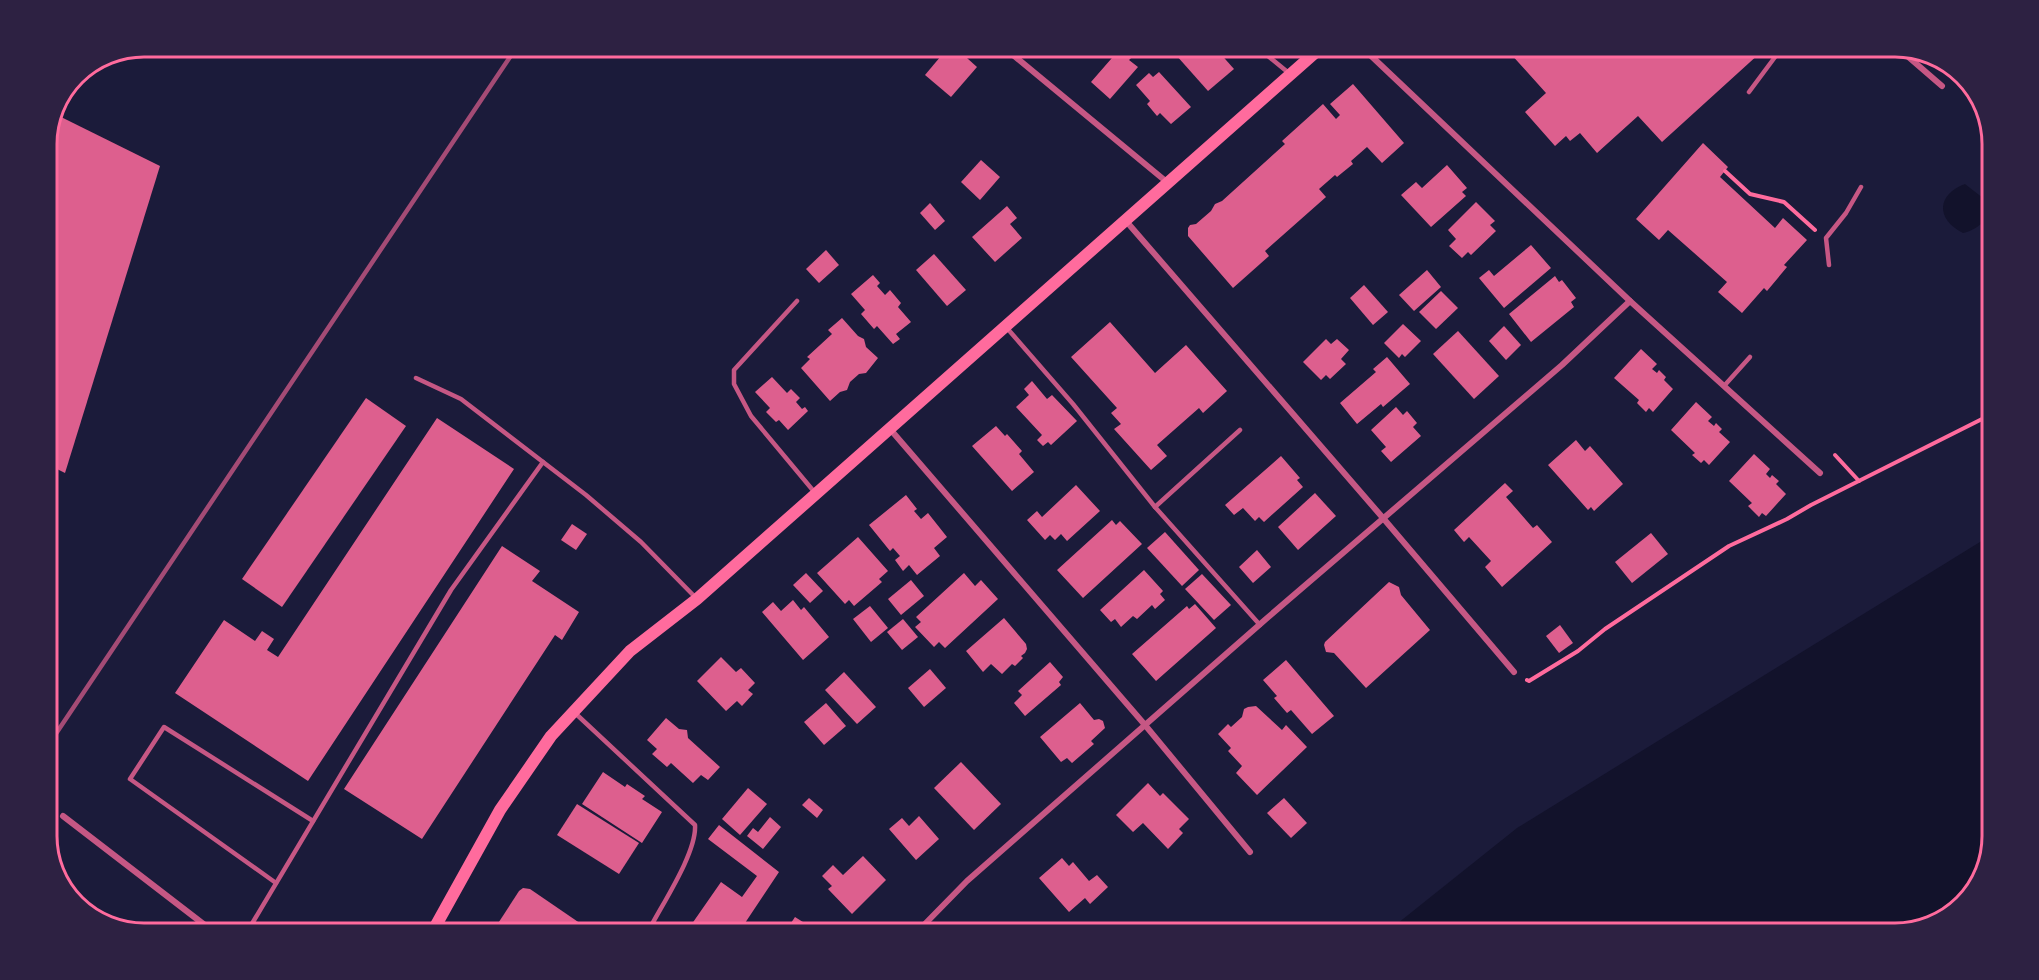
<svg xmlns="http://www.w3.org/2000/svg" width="2039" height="980" font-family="Manrope,sans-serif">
<rect width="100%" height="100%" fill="#1b1b3a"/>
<g fill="#12122b">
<path d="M1965,184l27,21c0,13 -17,26 -29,28 -28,-14 -26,-39 2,-49z"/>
<polygon points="1988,537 1985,874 1949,917 1896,933 1388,931 1517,828"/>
</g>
<g fill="#dd5f8e">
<polygon points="946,50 958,50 977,67 951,97 925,75"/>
<polygon points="1058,50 1074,50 1067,58"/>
<polygon points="1118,51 1124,51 1132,57 1129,60 1138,67 1110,99 1091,82"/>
<polygon points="1181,51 1218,51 1234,69 1208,91 1176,55"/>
<polygon points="1509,52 1760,53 1662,142 1638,116 1597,153 1580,133 1570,141 1566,136 1555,146 1525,112 1546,93"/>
<polygon points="1159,72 1191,107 1171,124 1160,113 1157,116 1147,104 1150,101 1136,85 1149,73 1153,77"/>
<polygon points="1353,84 1404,143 1382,163 1367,147 1351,161 1353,164 1337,177 1335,175 1319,189 1326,197 1265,251 1269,256 1233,288 1188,236 1188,228 1190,225 1196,224 1211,211 1215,204 1222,201 1285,144 1282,141 1323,104 1336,119 1340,115 1330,104"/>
<polygon points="57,115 160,166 65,473 47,464 47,138"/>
<polygon points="1703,143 1728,167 1720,177 1775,228 1783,218 1807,240 1784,265 1787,267 1767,291 1764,288 1742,313 1718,292 1727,282 1668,230 1659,240 1636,219"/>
<polygon points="981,160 1000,177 980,200 961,182"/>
<polygon points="1447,165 1467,188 1462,192 1466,196 1431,227 1401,195 1416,182 1422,188"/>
<polygon points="1476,202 1495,221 1490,225 1496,231 1471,255 1468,252 1462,258 1449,246 1456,239 1448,230"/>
<polygon points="930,203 945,221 935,230 920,213"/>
<polygon points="1007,206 1017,218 1010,224 1022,238 995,262 972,237"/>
<polygon points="1531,245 1551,268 1504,308 1479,278 1489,270 1494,276"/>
<polygon points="826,250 839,265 819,283 806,269"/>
<polygon points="934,254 966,290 947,306 916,270"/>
<polygon points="1427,270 1441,287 1414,311 1399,295"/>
<polygon points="873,275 880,283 877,286 885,295 890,290 901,303 898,307 911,322 896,334 900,339 893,344 877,326 874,329 861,314 865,310 851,294"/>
<polygon points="1555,276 1559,282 1562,280 1576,298 1571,302 1574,307 1531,342 1509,314"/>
<polygon points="1364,285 1388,312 1373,325 1350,298"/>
<polygon points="1441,291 1458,308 1436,329 1419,312"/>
<polygon points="842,318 858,336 864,339 866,347 878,358 866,373 859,374 850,382 847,390 840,392 830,401 801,368 810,359 807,357 832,334 828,330"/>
<polygon points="1110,322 1155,373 1186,345 1227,391 1203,413 1199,408 1157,445 1167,456 1151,470 1114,429 1121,424 1111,413 1117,408 1071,357"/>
<polygon points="1403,324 1421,341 1405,357 1402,354 1399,358 1384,343"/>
<polygon points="1504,326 1521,345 1506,360 1489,341"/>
<polygon points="1458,331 1499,376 1474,399 1433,354"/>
<polygon points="1326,339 1331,344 1337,339 1349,350 1341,359 1346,364 1330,379 1326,375 1321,380 1303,362"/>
<polygon points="1641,349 1657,364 1652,369 1657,373 1659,370 1666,377 1664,380 1673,389 1653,412 1649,408 1646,412 1637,403 1639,400 1614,378"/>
<polygon points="1387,357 1410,384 1383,407 1381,404 1357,424 1340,403 1376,372 1373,369"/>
<polygon points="772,377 787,393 791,389 800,398 796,402 802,409 805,407 808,411 788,430 779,420 776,422 766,412 770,408 755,392"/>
<polygon points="1032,381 1047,399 1052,395 1077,421 1051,445 1048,442 1043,446 1037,440 1042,435 1016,407 1029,395 1024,389"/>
<polygon points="366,398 406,426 282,607 242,579"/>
<polygon points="1696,402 1712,417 1708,421 1714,426 1716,423 1722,429 1719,432 1730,442 1709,465 1704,460 1701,463 1692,455 1695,453 1671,430"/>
<polygon points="1396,407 1403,415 1407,411 1417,423 1413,427 1421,436 1391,462 1381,451 1386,447 1371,430"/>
<polygon points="437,418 514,469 308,781 175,693 224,620 255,641 262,631 274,639 267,650 278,657"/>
<polygon points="996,426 1005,436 1007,434 1022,451 1019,454 1034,472 1012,491 972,446"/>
<polygon points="1576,440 1585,451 1590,446 1623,484 1594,511 1591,507 1588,510 1548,465"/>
<polygon points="1754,454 1770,469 1766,474 1770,478 1772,475 1779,481 1776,484 1786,494 1766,516 1762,513 1759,517 1748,506 1752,503 1729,481"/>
<polygon points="1281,456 1300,478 1297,480 1303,487 1264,522 1259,517 1255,521 1243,508 1234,515 1225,505"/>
<polygon points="1505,483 1513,491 1506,497 1533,528 1537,525 1552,542 1502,587 1485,567 1491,561 1469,537 1464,542 1454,530"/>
<polygon points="1076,485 1100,511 1067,541 1061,534 1055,540 1050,535 1045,540 1027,520 1037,511 1042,517"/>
<polygon points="1315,493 1336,516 1298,550 1278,527"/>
<polygon points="906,495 917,509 914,511 921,519 928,513 947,537 934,548 940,556 917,575 909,565 903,571 895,560 900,556 893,548 890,551 869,525"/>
<polygon points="1112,520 1116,525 1120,521 1142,544 1083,598 1057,570"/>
<polygon points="572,524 587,534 576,550 561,540"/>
<polygon points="1165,532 1199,570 1182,586 1147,548"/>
<polygon points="1651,533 1668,554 1632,583 1615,562"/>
<polygon points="858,537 888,571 879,579 882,582 854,606 849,600 845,604 817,573"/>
<polygon points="502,546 540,571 532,581 579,612 562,640 555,635 422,839 344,789"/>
<polygon points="1257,550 1271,567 1253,583 1239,567"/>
<polygon points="1144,570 1163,591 1160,594 1165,600 1155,609 1152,605 1137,619 1133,616 1121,627 1115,619 1111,622 1100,610"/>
<polygon points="806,573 823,591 810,603 793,585"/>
<polygon points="964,573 975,586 981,580 998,599 945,648 939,642 934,647 915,627 921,622 916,617"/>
<polygon points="1202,574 1231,605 1214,620 1185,589"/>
<polygon points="911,580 924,596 901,615 888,599"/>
<polygon points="1389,582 1399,587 1401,595 1430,630 1366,688 1334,653 1326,652 1324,645 1325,642"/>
<polygon points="793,600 801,610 804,607 829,637 803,660 762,612 773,602 781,611"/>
<polygon points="1195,604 1216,628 1156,681 1132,654 1187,606 1189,609"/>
<polygon points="870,606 888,628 871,642 853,619"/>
<polygon points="1004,618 1026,644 1027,649 1025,653 1021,656 1023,658 1015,666 1012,664 1002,674 991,664 983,672 966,651"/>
<polygon points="903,619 918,637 902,650 887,632"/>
<polygon points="1560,625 1573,643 1559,653 1546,636"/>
<polygon points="721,657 736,672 741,668 755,683 748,690 753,694 742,706 737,701 726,711 697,681"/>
<polygon points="1286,660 1334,716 1312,734 1291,710 1287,713 1274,698 1277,696 1263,680"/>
<polygon points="1050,662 1063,677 1059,682 1061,685 1025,716 1014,703 1022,695 1018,691"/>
<polygon points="930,669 946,688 924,707 908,688"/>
<polygon points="844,672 876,707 857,724 825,690"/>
<polygon points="826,703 846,726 824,745 804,722"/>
<polygon points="1080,703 1094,720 1099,719 1103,721 1105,728 1091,741 1094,744 1072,763 1067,758 1061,762 1040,737"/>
<polygon points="1256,706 1282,730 1286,725 1307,747 1257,795 1236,773 1242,766 1228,751 1231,748 1218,734 1228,724 1231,727 1242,717 1244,709 1248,707"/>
<polygon points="666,718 679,729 687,730 688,738 720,767 708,780 701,775 693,783 671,763 667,767 652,754 657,749 647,740"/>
<polygon points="961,762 1001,804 974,830 934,788"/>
<polygon points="603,772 625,787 627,784 645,796 642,799 662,812 642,843 582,804"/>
<polygon points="1148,783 1160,796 1163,793 1189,819 1179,829 1183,833 1168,849 1143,823 1133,832 1116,815"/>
<polygon points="748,788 767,804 740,835 722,819"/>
<polygon points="809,798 823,810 817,818 802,805"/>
<polygon points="1284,798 1307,823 1291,838 1267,813"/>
<polygon points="577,804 639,843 619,874 557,835"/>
<polygon points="919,816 939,839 916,860 889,829 902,818 909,826"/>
<polygon points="770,817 781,827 763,849 747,836 753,828 758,832"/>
<polygon points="719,825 779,872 741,929 689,928 721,882 742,897 757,876 708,839"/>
<polygon points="863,856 886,880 852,914 828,889 832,886 822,876 833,865 843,875"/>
<polygon points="1062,858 1069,866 1073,862 1089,881 1097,875 1108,887 1090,904 1085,898 1069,912 1039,878"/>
<polygon points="523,888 530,889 587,928 495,928 519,891"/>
<polygon points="795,917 814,929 787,929"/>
</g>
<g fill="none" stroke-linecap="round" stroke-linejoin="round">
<g stroke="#ff6b9d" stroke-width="4">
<polyline points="1725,171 1750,194 1784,202 1815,230"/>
<polyline points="1835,455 1859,481"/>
<polyline points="1527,680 1529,681 1578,651 1605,629 1729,546 1787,519 1811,505 1990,415"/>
</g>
<g stroke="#c65784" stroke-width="4.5">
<polyline points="1262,51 1290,74"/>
<polyline points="1749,92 1778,53"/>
<polyline points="1829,265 1826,238 1846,213 1861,187"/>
<polyline points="797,301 734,370 734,384 751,416 816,494"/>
<polyline points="1006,327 1073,404 1155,507 1240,430"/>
<polyline points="416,378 461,399 586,495 641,542 697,599"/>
<polyline points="1724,386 1750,357"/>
<polyline points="1155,507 1260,625"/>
<path d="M575,713l120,112c2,27 -32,78 -45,103"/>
<polyline points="276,883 130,779 164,727 313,821"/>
<polyline points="250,927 451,590 543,462"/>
</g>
<g stroke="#c65784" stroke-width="6">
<polyline points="1007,50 1168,183"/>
<polyline points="1367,52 1630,301 1820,473"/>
<polyline points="1905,54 1942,86"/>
<polyline points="71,83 107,62"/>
<polyline points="1126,221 1383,518 1514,672"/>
<polyline points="890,429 1145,725 1250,852"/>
<polyline points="63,816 206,926"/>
<polyline points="920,929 967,881 1266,619 1562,365 1630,301"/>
</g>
<polyline stroke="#ff6b9d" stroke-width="12" points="435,927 500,810 551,736 630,651 697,599 1317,51"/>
<polyline stroke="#a44b75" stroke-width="4.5" points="47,747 516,48"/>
</g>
<path d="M0 0H2039V980H0ZM144 57H1895A87 87 0 0 1 1982 144V836A87 87 0 0 1 1895 923H144A87 87 0 0 1 57 836V144A87 87 0 0 1 144 57Z" fill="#2d2142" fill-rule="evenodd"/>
<path fill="none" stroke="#ff6b9d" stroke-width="3" d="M144 57H1895A87 87 0 0 1 1982 144V836A87 87 0 0 1 1895 923H144A87 87 0 0 1 57 836V144A87 87 0 0 1 144 57Z"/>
</svg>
